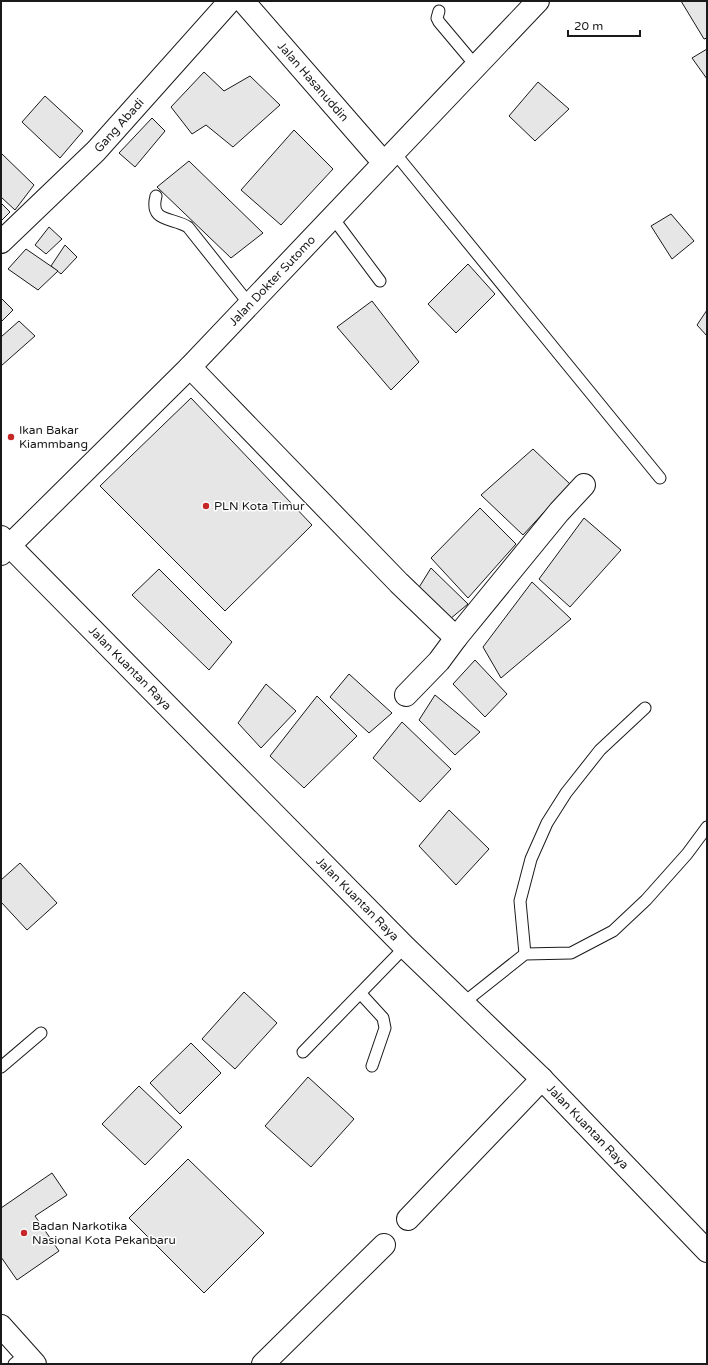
<svg xmlns="http://www.w3.org/2000/svg" width="708" height="1365" font-family="'Varela Round',sans-serif">
<rect width="100%" height="100%" fill="#fff"/>
<g fill="#e6e6e6" stroke="#1a1a1a">
<polygon points="681,1 707,1 707,38 704,39"/>
<polygon points="707,49 707,79 692,58"/>
<polygon points="204,72 224,91 250,76 280,105 233,147 206,125 192,134 171,107"/>
<polygon points="538,82 569,109 535,141 509,116"/>
<polygon points="45,96 83,131 60,158 22,122"/>
<polygon points="152,118 165,131 135,167 119,153"/>
<polygon points="294,130 333,169 281,225 241,190"/>
<polygon points="1,153 34,185 15,210 1,197"/>
<polygon points="189,161 263,233 231,258 157,187"/>
<polygon points="1,203 10,212 1,221"/>
<polygon points="671,214 694,241 672,259 651,226"/>
<polygon points="49,227 62,239 46,254 35,245"/>
<polygon points="65,245 77,257 61,274 51,266"/>
<polygon points="26,249 58,271 38,290 8,269"/>
<polygon points="468,264 495,294 456,333 428,304"/>
<polygon points="1,298 13,310 1,322"/>
<polygon points="372,301 419,362 391,390 337,327"/>
<polygon points="707,310 707,336 697,325"/>
<polygon points="19,321 35,336 1,366 1,337"/>
<polygon points="191,398 312,525 225,611 100,486"/>
<polygon points="533,449 570,484 523,535 481,495"/>
<polygon points="480,508 516,544 468,598 431,558"/>
<polygon points="584,518 621,550 570,607 539,579"/>
<polygon points="431,568 468,604 450,619 418,589"/>
<polygon points="159,569 232,642 209,670 132,595"/>
<polygon points="532,582 571,619 501,678 483,647"/>
<polygon points="475,660 507,694 485,717 453,684"/>
<polygon points="349,674 392,713 369,733 330,697"/>
<polygon points="266,684 296,711 261,748 238,723"/>
<polygon points="435,695 480,732 455,755 419,720"/>
<polygon points="317,696 357,736 304,788 270,756"/>
<polygon points="402,722 451,769 420,802 373,758"/>
<polygon points="449,810 489,849 456,885 419,846"/>
<polygon points="20,863 57,903 27,930 1,902 1,880"/>
<polygon points="244,992 277,1023 235,1069 202,1039"/>
<polygon points="191,1043 221,1073 180,1114 150,1083"/>
<polygon points="308,1077 354,1119 311,1167 265,1126"/>
<polygon points="139,1086 182,1127 145,1165 102,1124"/>
<polygon points="188,1159 264,1233 204,1293 129,1218"/>
<polygon points="52,1173 67,1195 35,1216 59,1251 17,1280 1,1257 1,1208"/>
</g>
<g fill="none" stroke-linecap="round" stroke-linejoin="round">
<defs>
<g id="lane">
<polyline points="439,11 437,18 439,22 476,66"/>
<polyline points="394,152 660,478"/>
<path d="M156,196c-7,27 17,21 32,31l62,78"/>
<polyline points="333,218 380,281"/>
<polyline points="525,954 520,901 531,859 547,823 566,793 600,750 645,708"/>
<polyline points="361,994 383,1018 385,1028 372,1066"/>
<polyline points="462,1004 525,954 571,953 613,931 646,900 687,854 707,827"/>
<polyline points="303,1052 405,947"/>
<polyline points="1,1067 41,1033"/>
<polyline points="14,1364 26,1354"/>
</g>
<g id="street">
<path id="s1" d="M1,242l95,-91 134,-150"/>
<polyline points="190,367 399,583 456,638 559,512 584,485"/>
<polyline points="406,695 439,661 456,638"/>
<polyline points="408,1219 542,1079"/>
<polyline points="263,1364 384,1245"/>
</g>
<g id="secondary">
<path id="s2" d="M243,1l141,162"/>
<path id="s3" d="M1,537l404,410 137,132 165,172"/>
<path id="s4" d="M1,554l189,-187 348,-366"/>
<polyline points="1,1326 35,1364"/>
</g>
</defs>
<use href="#lane" stroke="#1a1a1a" stroke-width="13"/>
<use href="#street" stroke="#1a1a1a" stroke-width="24"/>
<use href="#secondary" stroke="#1a1a1a" stroke-width="24"/>
<use href="#lane" stroke="#fff" stroke-width="11"/>
<use href="#street" stroke="#fff" stroke-width="22"/>
<use href="#secondary" stroke="#fff" stroke-width="22"/>
</g>
<g fill="#c62828" stroke="#fff" stroke-width="1.5">
<circle cx="11" cy="437" r="4"/>
<circle cx="206" cy="506" r="4"/>
<circle cx="24" cy="1233" r="4"/>
</g>
<g text-anchor="middle" dominant-baseline="central" stroke-width="3" stroke-linejoin="round" paint-order="stroke">
<g font-size="12" fill="#1a1a1a" stroke="#fff">
<text stroke="none"><textPath href="#s2" startOffset="107">Jalan Hasanuddin</textPath></text>
<text stroke="none"><textPath href="#s1" startOffset="166">Gang Abadi</textPath></text>
<text stroke="none"><textPath href="#s4" startOffset="385">Jalan Dokter Sutomo</textPath></text>
<text stroke="none"><textPath href="#s3" startOffset="184">Jalan Kuantan Raya</textPath></text>
<text stroke="none"><textPath href="#s3" startOffset="508">Jalan Kuantan Raya</textPath></text>
<text stroke="none"><textPath href="#s3" startOffset="832">Jalan Kuantan Raya</textPath></text>
</g>
<g font-size="12" fill="#1a1a1a" stroke="#fff" text-anchor="start">
<text x="19" y="430">Ikan Bakar<tspan x="19" dy="14">Kiammbang</tspan></text>
<text x="214" y="506">PLN Kota Timur</text>
<text x="32" y="1226">Badan Narkotika<tspan x="32" dy="14">Nasional Kota Pekanbaru</tspan></text>
</g>
</g>
<rect width="708" height="1365" fill="none" stroke="#1a1a1a" stroke-width="4"/>
<path d="M568 30v6h72v-6" fill="none" stroke="#1a1a1a" stroke-width="2"/>
<text x="574" y="30" font-size="12" fill="#1a1a1a" stroke="#ffffff" stroke-width="3" paint-order="stroke">20 m</text>
</svg>
